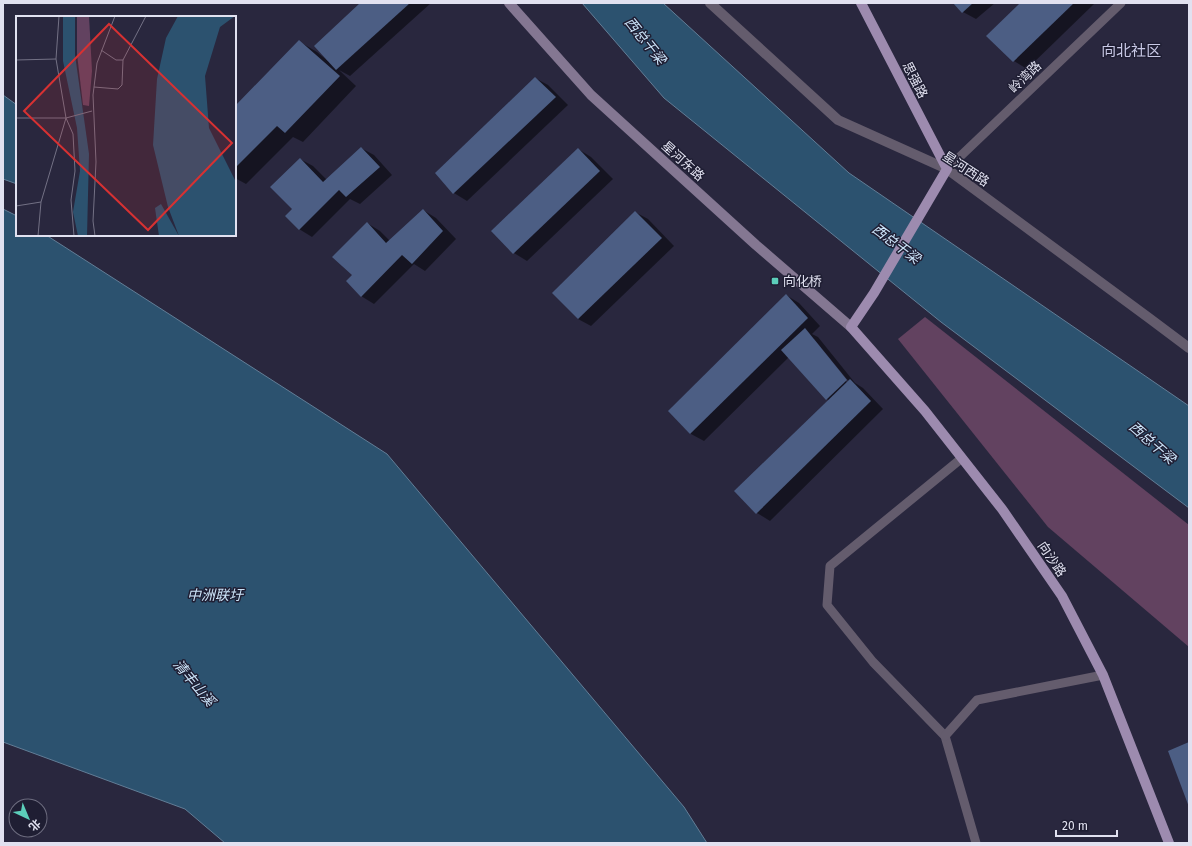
<svg xmlns="http://www.w3.org/2000/svg" width="1192" height="846" font-family="'Fira Sans','Noto Sans SC',sans-serif">
<rect width="100%" height="100%" fill="#29273e"/>
<polygon fill="#624260" points="925,317 1189,525 1189,647 1048,527 898,339"/>
<g fill="#2c526f" stroke="#627d96">
<polygon points="582,3 663,3 849,173 1189,406 1189,508 941,322 664,98"/>
<polygon points="3,95 17,105 17,184 3,179"/>
<polygon points="3,209 17,216 17,235 46,235 387,454 684,807 707,843 225,843 185,809 3,742"/>
</g>
<g fill="#0007" fill-rule="evenodd">
<polygon points="362,3 431,3 350,76 339,70 356,86 303,142 293,137 246,184 235,178 235,108 300,42 317,52 328,61"/>
<polygon points="954,3 995,3 976,19 963,12"/>
<polygon points="1021,3 1095,3 1027,69 1014,61"/>
<polygon points="535,78 548,85 568,105 467,201 454,193 437,173"/>
<polygon points="361,148 374,155 392,175 360,204 350,199 312,237 299,229 293,209 300,159 313,166 327,180"/>
<polygon points="578,149 591,157 613,179 527,261 514,253"/>
<polygon points="423,210 436,218 456,239 425,271 414,264 374,304 361,296 354,274 367,223 380,231 390,241"/>
<polygon points="635,212 648,219 674,246 591,326 578,319"/>
<path d="M786,295l13,8 21,23 -8,8 6,3 37,46 8,5 20,21 -113,112 -13,-8 -21,-22 93,-90 -40,-44 -85,84 -13,-7 -22,-23zM814,339l36,44 -1,2 -36,-45z"/>
</g>
<g fill="#4c5e84">
<polygon points="360,3 410,3 336,70 314,46"/>
<polygon points="953,3 973,3 962,13"/>
<polygon points="1020,3 1074,3 1013,62 986,36"/>
<polygon points="299,40 340,76 285,133 277,126 235,168 235,106"/>
<polygon points="535,77 556,97 453,194 435,173"/>
<polygon points="361,147 380,167 346,197 339,190 299,230 285,216 292,209 270,187 300,158 323,182"/>
<polygon points="578,148 600,171 513,254 491,231"/>
<polygon points="423,209 443,231 412,264 402,255 361,297 346,281 352,275 332,257 367,222 386,243"/>
<polygon points="635,211 662,238 578,319 552,293"/>
<polygon points="786,294 808,318 690,434 668,411"/>
<polygon points="805,328 847,380 826,400 781,350"/>
<polygon points="850,379 871,401 756,514 734,491"/>
<polygon points="1189,742 1189,807 1168,751"/>
</g>
<g fill="none" stroke-linecap="round" stroke-linejoin="round">
<g stroke="#645c6d" stroke-width="9">
<polyline points="947,169 1121,3"/>
<polyline points="962,458 830,566 827,605 873,662 945,736 976,843"/>
<polyline points="945,736 977,700 1103,675"/>
</g>
<polyline stroke="#645c6d" stroke-width="10" points="710,3 838,120 947,169 1149,318 1189,348"/>
<polyline stroke="#847792" stroke-width="10" points="509,3 591,95 756,245 851,327"/>
<polyline stroke="#9d8baf" stroke-width="10" points="861,3 947,169 874,293 851,327 925,411 1002,509 1062,596 1103,675 1169,843"/>
</g>
<rect fill="#5cceba" stroke="#1f1e33" stroke-width="1.5" x="771" y="277" width="8" height="8" rx="2"/>
<g text-anchor="middle" dominant-baseline="central" stroke-width="3" stroke-linejoin="round" paint-order="stroke">
<g font-size="13" fill="#e1e1f0" stroke="#1f1e33">
<text transform="translate(1025 77) rotate(-44)">岭湾路</text>
<text transform="translate(915 80) rotate(63)">思强路</text>
<text transform="translate(683 161) rotate(42)">星河东路</text>
<text transform="translate(966 169) rotate(33)">星河西路</text>
<text transform="translate(1052 559) rotate(56)">向沙路</text>
</g>
<g font-size="13" fill="#e1e1f0" stroke="#1f1e33" text-anchor="start">
<text x="783" y="281">向化桥</text>
</g>
<g font-size="14" font-style="italic" fill="#cce4f9" stroke="#1f1e33">
<text transform="translate(645 41) rotate(51)">西总干梁</text>
<text transform="translate(896 244) rotate(37)">西总干梁</text>
<text transform="translate(1152 443) rotate(41)">西总干梁</text>
<text x="215" y="595">中洲联圩</text>
<text transform="translate(194 683) rotate(50)">清丰山溪</text>
</g>
<g font-size="15" fill="#c8c8e5" stroke="#1f1e33">
<text x="1131" y="51">向北社区</text>
</g>
</g>
<g transform="translate(16 16)">
<rect width="220" height="220" fill="#29273e"/>
<path d="M61,0h12l3,55 -3,35 -6,-1 -6,-51z" fill="#624260"/>
<path d="M47,0h12v39l14,99 -2,82h-9l-5,-24 7,-41 -3,-43 -14,-67zM162,0h57l-15,11 -15,49 4,52 27,54v54h-57l-11,-29 -15,-62 4,-66 9,-41zM145,188l18,32h-20l-4,-28z" fill="#2c526f"/>
<path fill="none" stroke="#737185" stroke-width="1" d="M43,0l-3,43 10,59 7,16 2,37 -4,29 3,36M85,34l15,10h7M0,44l40,-1M78,71l24,2 4,-4 1,-25 23,-44M0,102h50M0,190l25,-4M22,220l3,-34 25,-84 26,-7M79,220l-2,-15 3,-59 -3,-67 4,-32 18,-47"/>
<path fill="#d73132" fill-opacity="0.15" stroke="#d73132" stroke-width="2" d="M93,8l123,119 -84,87 -124,-119z"/>
<rect width="220" height="220" fill="none" stroke="#e1e1f0" stroke-width="2"/>
</g>
<rect width="1192" height="846" fill="none" stroke="#e1e1f0" stroke-width="8"/>
<g transform="translate(28 818) rotate(136)"><circle r="19" fill="#1f1e33" stroke="#6d6c7f"/>
<path d="M0-3L7 15L0 10L-7 15Z" fill="#5cceba"/>
<text y="-6" font-size="11" font-weight="bold" text-anchor="middle" fill="#e1e1f0">北</text>
</g>
<path d="M1056 830v6h61v-6" fill="none" stroke="#e1e1f0" stroke-width="2"/>
<text x="1062" y="830" font-size="12" fill="#e1e1f0" stroke="#1f1e33" stroke-width="3" paint-order="stroke">20 m</text>
</svg>
